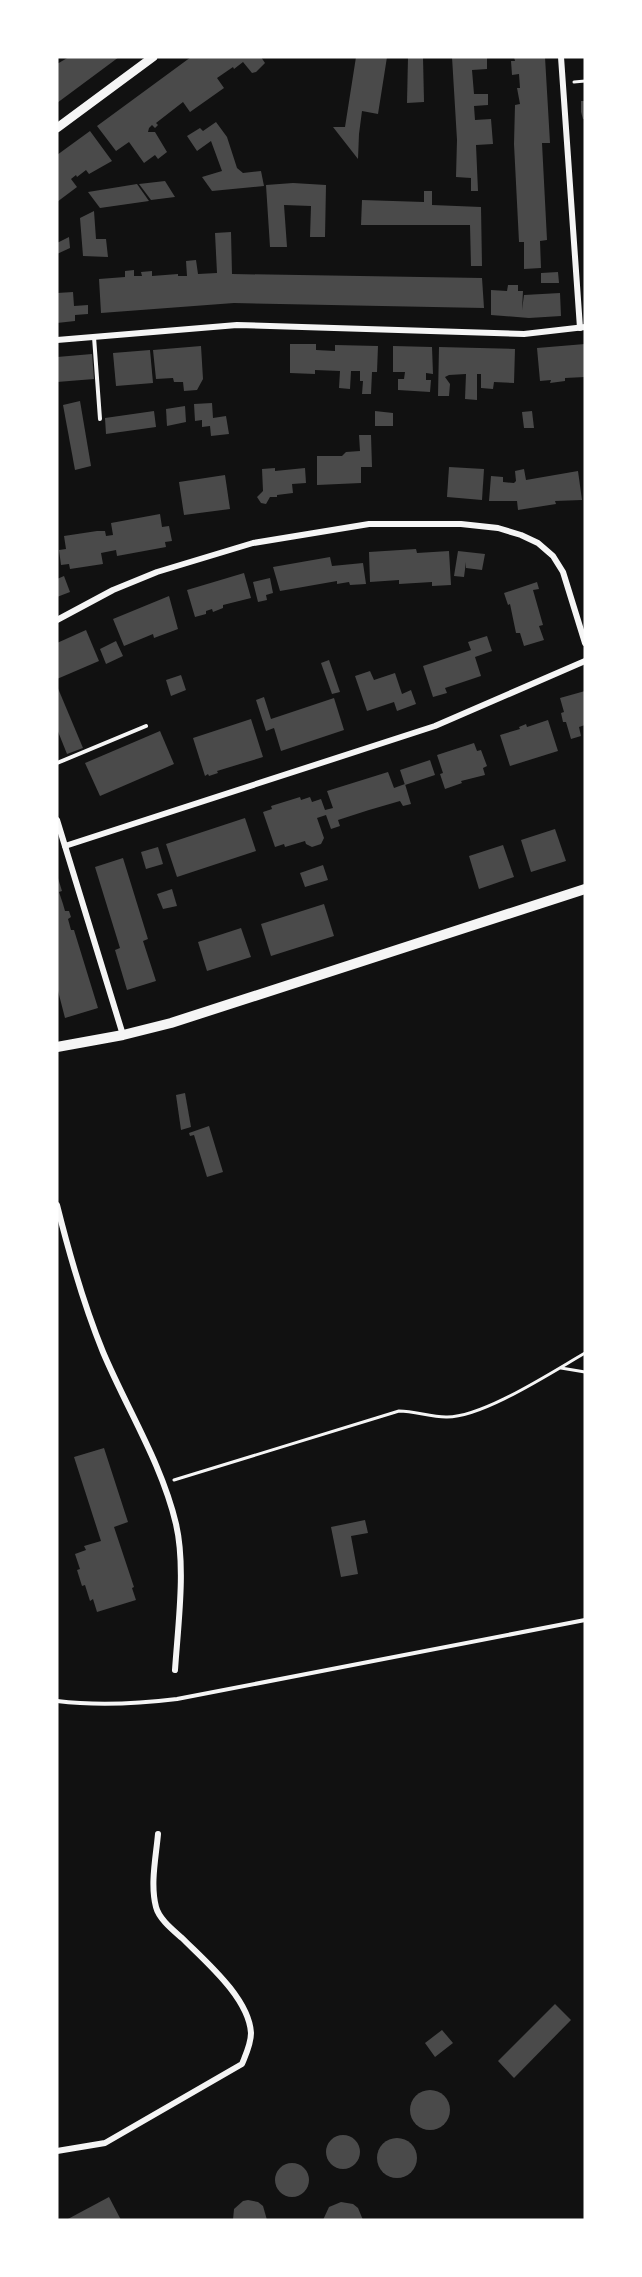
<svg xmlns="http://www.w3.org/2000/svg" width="642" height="2277" font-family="Quicksand,sans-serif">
<rect width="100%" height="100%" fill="#111"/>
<g fill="#4a4a4a">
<polygon points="69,57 119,57 57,103 57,64"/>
<polygon points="191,57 261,57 265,63 256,72 252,73 243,62 234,69 233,67 217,78 224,88 190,112 183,102 156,123 158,125 155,128 152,125 149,128 148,132 155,132 167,152 158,159 155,155 144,163 129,142 116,151 97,126"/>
<polygon points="356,57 387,57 378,114 362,111 359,134 358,159 333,127 345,127"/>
<polygon points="408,57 423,57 424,102 407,103"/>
<polygon points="452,57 487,57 487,69 472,70 474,94 488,94 488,105 474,106 475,120 491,119 493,144 476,145 478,191 471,191 471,178 456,177 457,140"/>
<polygon points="514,57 545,57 550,143 542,143 547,240 540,241 541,268 524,269 524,242 519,242 514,144 515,105 520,104 517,88 520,88 519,74 512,75 511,61 515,61"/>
<polygon points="581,101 585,101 585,119 583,119 581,112"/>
<polygon points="216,122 227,137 237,168 243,173 261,171 264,186 212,191 202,177 222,171 211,141 197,151 187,136 200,128 203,131"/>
<polygon points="90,131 112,161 89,174 86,170 77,177 76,175 71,179 77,187 57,202 57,155"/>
<polygon points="165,181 175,197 151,200 139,184"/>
<polygon points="293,183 326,185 325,237 310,237 311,206 284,205 287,247 270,247 266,185"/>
<polygon points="137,184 149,201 100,208 88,192"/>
<polygon points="424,191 432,191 432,205 481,207 482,266 471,266 470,225 361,225 362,200 424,202"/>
<polygon points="94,211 96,239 106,239 108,257 83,256 80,218"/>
<polygon points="231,232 232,274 482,278 484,308 234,303 101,313 99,279 125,277 125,271 134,270 134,276 142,276 141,272 152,271 152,276 178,274 178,276 187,276 186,261 196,260 198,274 217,273 215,233"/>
<polygon points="69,237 70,248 57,254 57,243"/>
<polygon points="558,272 559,283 541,283 541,273"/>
<polygon points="508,285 518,285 518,291 523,291 522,310 524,295 560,293 561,316 529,318 491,315 491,290 507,291"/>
<polygon points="73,292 74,306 88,305 88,314 75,315 75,321 57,323 57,293"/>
<polygon points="290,344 316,344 316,350 335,351 335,345 378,346 377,372 372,372 371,394 362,394 363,381 360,381 360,371 351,371 350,389 339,388 340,371 315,370 315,374 290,373"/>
<polygon points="585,344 585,377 565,378 565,381 550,383 551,380 540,381 537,348"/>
<polygon points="201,346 203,379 197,390 184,391 183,382 174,382 173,378 156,379 153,350"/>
<polygon points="393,346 432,347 433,374 426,373 426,380 431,380 430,392 398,390 398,379 404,379 405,372 393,372"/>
<polygon points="439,347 515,349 514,383 494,382 493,389 481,388 481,374 477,374 477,400 465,399 466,374 449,375 445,377 450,384 449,396 438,396"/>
<polygon points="150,350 153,383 116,386 113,353"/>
<polygon points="92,354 94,379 57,382 57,357"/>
<polygon points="80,401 91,466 75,470 63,405"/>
<polygon points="212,403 213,418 226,416 229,434 211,436 210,426 202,427 202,420 195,421 194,404"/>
<polygon points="185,406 186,422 167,426 166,409"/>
<polygon points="154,411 156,427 106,434 105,418"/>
<polygon points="375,411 393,413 393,426 375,426"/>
<polygon points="532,411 534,428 524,428 522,412"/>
<polygon points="359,435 371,435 372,467 361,467 361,483 317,485 317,456 342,456 346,452 360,451"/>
<polygon points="449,467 484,469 482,500 447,497"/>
<polygon points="275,468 275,471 305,468 306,483 292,484 293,493 277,495 277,497 270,497 266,504 261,503 257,497 263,491 262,469"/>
<polygon points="524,469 526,480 578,471 582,500 555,501 556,504 518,510 517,501 489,501 491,476 503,477 503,482 514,483 516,481 515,471"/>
<polygon points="225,475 230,509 184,515 179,482"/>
<polygon points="160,514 162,527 169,526 172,541 165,542 166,547 117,556 116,550 101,553 103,564 70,569 69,564 61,565 59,550 66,549 64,536 97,531 105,531 106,536 113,535 111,523"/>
<polygon points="416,549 417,553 449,551 451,585 432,586 432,582 399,584 399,580 370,582 369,552"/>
<polygon points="458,551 485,554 482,570 466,568 466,562 464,577 454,576"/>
<polygon points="330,557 332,566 363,563 366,584 350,585 349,582 337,584 337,581 280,591 273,567"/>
<polygon points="244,573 251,598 223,605 223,608 213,612 212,609 206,611 206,614 195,617 187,590"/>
<polygon points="64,576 70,592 57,597 57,579"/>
<polygon points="270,578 273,593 266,595 267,600 258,602 253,582"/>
<polygon points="537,582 539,589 533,590 543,625 539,626 544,640 524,646 520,633 516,633 510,604 508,605 504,593"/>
<polygon points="169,596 178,629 154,638 153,634 124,646 113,619"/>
<polygon points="86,630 99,661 57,679 57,643"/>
<polygon points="487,636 492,651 475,657 481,676 445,688 447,693 433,697 423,666 471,650 468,642"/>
<polygon points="116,641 123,656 106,664 100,649"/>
<polygon points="329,660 340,692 332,694 321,663"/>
<polygon points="370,671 374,680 395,673 402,694 411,690 416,704 397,711 394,702 367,711 355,676"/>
<polygon points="181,675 186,690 171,696 166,680"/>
<polygon points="57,686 83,748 67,754 57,729"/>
<polygon points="585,691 585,725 579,727 581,736 571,739 566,722 563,722 561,713 564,712 560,698"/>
<polygon points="264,697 271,719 334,698 344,730 281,751 274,728 266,731 256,700"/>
<polygon points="251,719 263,757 217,771 218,773 209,776 208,774 205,776 193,738"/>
<polygon points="548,720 558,751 510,766 500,735 520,729 519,727 526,724 527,727"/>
<polygon points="160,731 174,764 100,796 85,763"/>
<polygon points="474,743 477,751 481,750 487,766 483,768 485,775 461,781 462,783 445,789 440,774 443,773 437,755"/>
<polygon points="430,760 435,775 405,785 400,770"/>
<polygon points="388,772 394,788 405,784 411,804 403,806 400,801 369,810 338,820 340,826 331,829 326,815 317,818 324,838 321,844 312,847 306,844 305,841 285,847 284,844 275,847 263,812 272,809 271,806 300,797 301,800 310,797 312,802 321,799 325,810 333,808 327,791"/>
<polygon points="245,818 256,851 177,877 166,844"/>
<polygon points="555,829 566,861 531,872 521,840"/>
<polygon points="503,845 514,877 479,889 469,856"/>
<polygon points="158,847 163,864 146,869 141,852"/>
<polygon points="123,858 148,939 143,941 156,981 127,990 115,950 120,948 95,867"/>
<polygon points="323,865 328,880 305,887 300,873"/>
<polygon points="57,875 62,891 59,892 63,904 65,911 69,911 71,917 68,919 71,930 74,930 98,1008 65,1018 57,987"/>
<polygon points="172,889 177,906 163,909 157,894"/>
<polygon points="324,904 334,936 271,956 261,924"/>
<polygon points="241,928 251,957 207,971 198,942"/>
<polygon points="185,1093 191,1127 181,1130 176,1095"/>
<polygon points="209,1126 223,1172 207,1177 194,1135 190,1136 189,1133"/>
<polygon points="104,1448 128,1522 114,1527 134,1587 132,1588 136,1600 97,1612 93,1599 90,1601 85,1585 82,1586 77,1570 80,1569 75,1554 86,1550 84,1546 101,1541 74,1457"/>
<polygon points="365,1520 368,1533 351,1536 358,1574 341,1577 331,1527"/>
<polygon points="555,2004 571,2020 514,2078 498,2061"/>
<polygon points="442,2030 453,2043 435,2057 425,2043"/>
<circle cx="430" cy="2110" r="20"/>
<circle cx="343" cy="2152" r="17"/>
<circle cx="397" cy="2158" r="20"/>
<circle cx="292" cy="2180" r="17"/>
<polygon points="109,2197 121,2220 66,2220"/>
<polygon points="248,2200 258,2202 263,2206 267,2220 233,2220 234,2209 243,2201"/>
<polygon points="341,2202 353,2204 358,2208 363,2220 323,2220 329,2207"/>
</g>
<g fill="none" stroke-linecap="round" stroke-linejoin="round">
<g stroke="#f5f5f5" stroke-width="3">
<polyline points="574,82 585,81"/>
<polyline points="561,1368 585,1372"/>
<path d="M174,1480l225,-69c16,0 31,6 47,6 36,1 106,-45 139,-64"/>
</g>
<g stroke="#f5f5f5" stroke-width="4">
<polyline points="94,337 100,419"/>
<polyline points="57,763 146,726"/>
<path d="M57,1701c41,5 79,3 120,-2l408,-79"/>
</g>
<g stroke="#f5f5f5" stroke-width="6">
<polyline points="561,57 580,328"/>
<polyline points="57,340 237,325 524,334 585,327"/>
<polyline points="57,620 113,590 157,572 253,543 369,524 461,524 498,528 521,535 538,543 553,556 563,572 585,643"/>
<polyline points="57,820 123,1035"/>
<polyline points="65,846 435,726 585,661"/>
<path d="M57,1205c13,52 26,98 46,147 24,57 59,112 73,172 10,43 2,101 -1,146"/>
<path d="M57,2151l48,-8 137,-79c4,-10 9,-20 9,-31 -2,-35 -46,-72 -69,-95 -9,-8 -23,-19 -26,-31 -6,-23 0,-50 2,-73"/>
</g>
<polyline stroke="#f5f5f5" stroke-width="9" points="57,128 153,57"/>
<polyline stroke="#f5f5f5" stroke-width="10" points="57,1047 123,1035 171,1023 585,889"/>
</g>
<rect width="642" height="2277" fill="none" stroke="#ffffff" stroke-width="117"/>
</svg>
